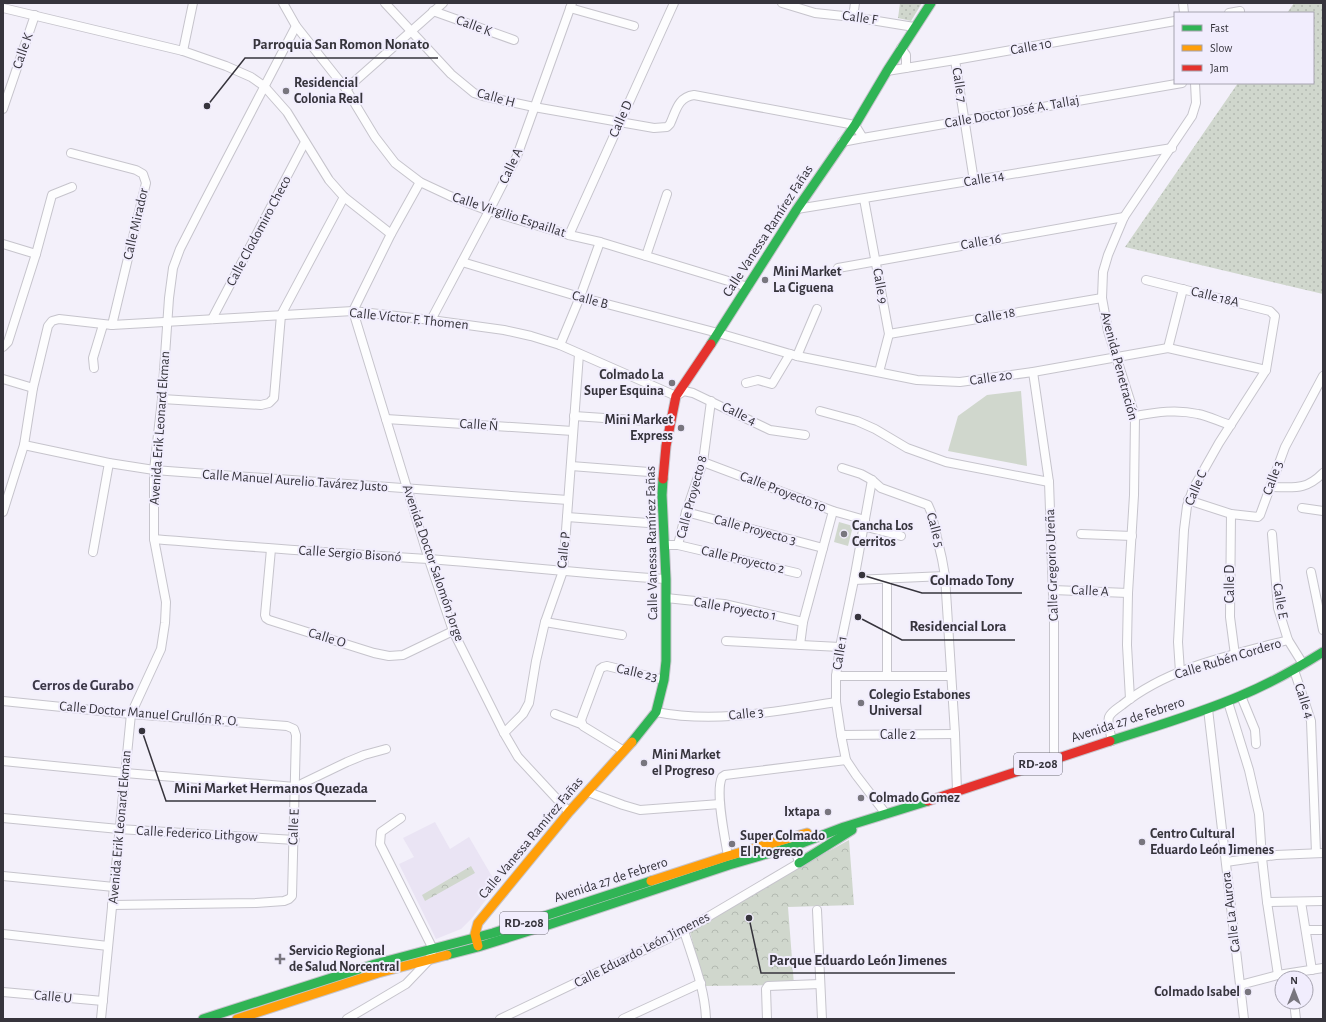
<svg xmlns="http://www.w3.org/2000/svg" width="1326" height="1022" font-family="'Alegreya Sans',sans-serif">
<defs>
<pattern id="grass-dots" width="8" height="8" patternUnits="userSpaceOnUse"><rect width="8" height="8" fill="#d0d7cd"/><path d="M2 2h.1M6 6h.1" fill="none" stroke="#b3b9b1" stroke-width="1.8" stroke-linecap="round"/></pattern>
<pattern id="forest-crowns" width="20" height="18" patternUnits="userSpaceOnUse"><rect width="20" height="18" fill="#d0d7cd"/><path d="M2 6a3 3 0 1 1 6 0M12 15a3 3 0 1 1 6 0" fill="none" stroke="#b3b9b1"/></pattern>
</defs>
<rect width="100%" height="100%" fill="#f3f0fa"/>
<polygon fill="#eae4f4" points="435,822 450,849 469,837 497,885 472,918 461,929 436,939 399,864 414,857 403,838"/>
<g fill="url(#grass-dots)">
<polygon points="900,3 922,3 911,21 898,18"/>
<polygon points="1294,3 1323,3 1323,294 1125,247 1238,83 1313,83 1313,13 1287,13"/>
</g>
<g fill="url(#forest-crowns)">
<polygon points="849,840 854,905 788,907 794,985 704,986 689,928"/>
<polygon points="471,866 475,873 425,901 422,895"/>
</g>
<g fill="#d0d7cd">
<polygon points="1021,391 1027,466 948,451 958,416 987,395"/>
<polygon points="839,522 853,526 848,546 834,542"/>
</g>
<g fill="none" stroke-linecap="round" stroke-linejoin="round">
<defs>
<g id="street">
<polyline points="283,3 296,26 346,89 375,137 395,163 420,182 450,196 489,211 569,235 600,242 748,287"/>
<path d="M385,3l66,71 23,19 9,3 51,11 120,21 13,-1 3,-3c6,-13 8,-27 24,-29l161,30 8,13"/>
<polyline points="782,3 815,13 853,17 914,27"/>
<polyline points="1183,3 1184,13"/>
<polyline points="3,8 183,51 226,66 251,77 264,86 287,112 329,180 344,197 391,234"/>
<polyline points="570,8 634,26"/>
<polyline points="433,11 514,40"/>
<polyline points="1229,13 1240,11"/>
<polyline points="853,17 855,3"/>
<polyline points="901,48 906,55 906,68"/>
<polyline points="183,51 193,3"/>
<polyline points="955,60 974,181"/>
<polyline points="887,71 955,60 1175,21"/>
<polyline points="346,89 443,3"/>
<polyline points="3,109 35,15"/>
<polyline points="842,142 863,138 1182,83"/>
<polyline points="71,153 136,170 143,174 146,183 112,325"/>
<polyline points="420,182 391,234 353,311 429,560 453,631 504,733 518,757 569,812"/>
<polyline points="864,199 889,334 879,372"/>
<polyline points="797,209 1172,148"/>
<polyline points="569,235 674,3"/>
<polyline points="3,244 36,254"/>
<polyline points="646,256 667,194"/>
<polyline points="462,262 580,297 718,333 797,356 917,380 960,382 1033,372 1168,348 1266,370"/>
<polyline points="838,268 1124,217"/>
<polyline points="1146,280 1270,311 1275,316 1266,370 1219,443 1193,489 1187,506 1184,530 1178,642 1180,672"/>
<polyline points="212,319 305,142"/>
<polyline points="431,320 489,211 517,156 572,3"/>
<polyline points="889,334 1102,298"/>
<polyline points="560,345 580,297 600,242"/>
<polyline points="3,347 8,342 36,254 52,195 72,187"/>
<polyline points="1168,348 1183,289"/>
<polyline points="797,356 817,309"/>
<polyline points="94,368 93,358 103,325"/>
<polyline points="1033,372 1049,482 1054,623 1054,759"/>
<polyline points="3,379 33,388"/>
<polyline points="746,383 758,380 772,384 790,354"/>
<polyline points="162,399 261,405 269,403 274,398 281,315 344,197"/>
<polyline points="820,411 857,421 875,429 907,448 946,462 1049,482"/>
<polyline points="574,416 649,421"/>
<path d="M1135,416c22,-4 42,-7 63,-2 11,2 22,8 33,11"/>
<polyline points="386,419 573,431"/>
<polyline points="24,445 109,463 154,470 568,500"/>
<polyline points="703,462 833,511 865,520"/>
<polyline points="571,466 649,472"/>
<polyline points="842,468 861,474 872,480 881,488 928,505 931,512 942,559 945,576 955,734 957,791"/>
<polyline points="872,480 854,580 840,647 836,676 836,702 841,735 846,760 856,775 886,814"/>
<path d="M1270,487c24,0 35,4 53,-14"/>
<polyline points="1188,500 1231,514 1258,517 1260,515 1285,447 1323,376"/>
<polyline points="1302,508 1323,511"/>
<polyline points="3,512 24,445 33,388 48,326 52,321 59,319 112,325 353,311 431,320 504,330 531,336 560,345 676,396 684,391 693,393 770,430 805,435"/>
<polyline points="686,512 823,548"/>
<polyline points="1231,514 1230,617 1235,655"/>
<polyline points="567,517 648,523"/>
<polyline points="863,526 901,536"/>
<polyline points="1081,534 1132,536"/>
<polyline points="1272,534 1278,608 1288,640 1303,664"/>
<path d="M154,539c91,8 183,14 274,20 79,6 158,15 238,20"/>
<polyline points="664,545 678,545 797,573"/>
<polyline points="678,545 686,512 703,462 711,401"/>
<polyline points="271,549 265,615 266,618 269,620 374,653 389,656 403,655 453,631"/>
<polyline points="93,552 109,463"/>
<polyline points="1311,572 1323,630"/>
<polyline points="887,579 887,676"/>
<polyline points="854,580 945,576"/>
<polyline points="1053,590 1128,593"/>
<polyline points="666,598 724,604 803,622"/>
<polyline points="545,622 622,635"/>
<polyline points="726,641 840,647"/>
<polyline points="800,645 803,622 833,511"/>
<polyline points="1294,670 1311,721 1316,853"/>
<polyline points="836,676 951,676"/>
<polyline points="1241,696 1255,730 1256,744"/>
<polyline points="1130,699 1127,645 1128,593 1134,495 1135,416 1108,331 1102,298 1103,272 1108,255 1124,217 1192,116 1196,103 1195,83"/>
<polyline points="3,701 131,714 287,726 294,729 296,735 292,896 289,899 284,901 256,903 112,905"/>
<polyline points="1228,702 1249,770 1259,814 1262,858 1267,902 1278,975"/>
<polyline points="1208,709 1244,1019"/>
<path d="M656,712c60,12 121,-1 180,-10"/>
<polyline points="555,714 581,724"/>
<polyline points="504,733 523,714 529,703 536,661 545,622 563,571 579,354"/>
<polyline points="841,735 955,734"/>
<path d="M1112,741c-1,-6 -5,-18 -3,-24 2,-5 9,-9 13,-12 47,-38 110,-50 166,-65"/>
<polyline points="624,751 583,726 581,720 600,669 603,667 607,666 664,680"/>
<polyline points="3,761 125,773 295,787 347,762 364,755 386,749"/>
<polyline points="588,792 623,805 640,810 720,804"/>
<polyline points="3,818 119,829 295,840"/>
<path d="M728,856c-3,-18 -13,-64 -6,-79l3,-2 121,-15"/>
<polyline points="1226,862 1276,855 1323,853"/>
<polyline points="3,876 114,887"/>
<polyline points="1267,902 1323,901"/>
<polyline points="1301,902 1312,970"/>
<polyline points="817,910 822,1019"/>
<polyline points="1306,930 1323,930"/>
<path d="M684,931c9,29 21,58 22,88"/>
<polyline points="3,934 108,946"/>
<polyline points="1240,985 1278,975 1323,968"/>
<polyline points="3,992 103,1001"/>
<polyline points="1294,1002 1296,1019"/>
<polyline points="101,1019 131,714 161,649 165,623 166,602 154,539 154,470 162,399 169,298 173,268 180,249 201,208 296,26"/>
<polyline points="347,1019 406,984 429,960 433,949 380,844 381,832 401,818"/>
<polyline points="500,1019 684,931 799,863 793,842"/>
<polyline points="623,1019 701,983"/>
<polyline points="767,1019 766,989 768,986 820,984"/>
</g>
<g id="fast">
<polyline points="711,344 797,209 855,125 887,71 931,3"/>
<path d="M1110,741c43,-14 88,-27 130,-45 29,-12 56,-27 83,-44"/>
<polyline points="632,742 656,712 664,680 666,661 666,579 662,495 663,479"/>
<polyline points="799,863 852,830"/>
<polyline points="447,955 478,947 545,926 729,865 794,846 844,827 928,801"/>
<polyline points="203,1019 375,964 493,933 651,881"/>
</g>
<g id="slow">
<polyline points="651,881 728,856 807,833"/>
<polyline points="478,946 475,934 478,923 569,812 632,742"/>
<polyline points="237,1019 378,973 447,955"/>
</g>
<g id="jam">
<polyline points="663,479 666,446 676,396 711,344"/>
<polyline points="928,801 1110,741"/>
</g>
</defs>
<use href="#street" stroke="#c6c4cc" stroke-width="10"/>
<use href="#fast" stroke="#c6c4cc" stroke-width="11"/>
<use href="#slow" stroke="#c6c4cc" stroke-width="11"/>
<use href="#jam" stroke="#c6c4cc" stroke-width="11"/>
<use href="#street" stroke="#fdfdfe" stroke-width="8"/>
<use href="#fast" stroke="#30b455" stroke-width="9"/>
<use href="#slow" stroke="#ff9f0a" stroke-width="9"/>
<use href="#jam" stroke="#e5322d" stroke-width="9"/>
</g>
<g fill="#78767e" stroke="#f1edfd" stroke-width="1.5">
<circle cx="286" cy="91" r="4"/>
<circle cx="765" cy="280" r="4"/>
<circle cx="672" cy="383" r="4"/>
<circle cx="681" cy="428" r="4"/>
<circle cx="844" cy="534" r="4"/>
<circle cx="861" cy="703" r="4"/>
<circle cx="644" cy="763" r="4"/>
<circle cx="861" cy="798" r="4"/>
<circle cx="828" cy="812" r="4"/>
<circle cx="1142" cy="842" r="4"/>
<circle cx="732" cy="844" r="4"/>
<path d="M278 953h4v4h4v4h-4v4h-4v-4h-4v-4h4z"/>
<circle cx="1248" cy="992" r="4"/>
</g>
<g text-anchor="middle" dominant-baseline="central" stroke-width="4" stroke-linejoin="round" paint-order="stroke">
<g fill="#f1edfd" stroke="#6e6c76" stroke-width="1">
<rect x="1014" y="753" width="48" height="22" rx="3"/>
<rect x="500" y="912" width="48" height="22" rx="3"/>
</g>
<g font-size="13" font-weight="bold" fill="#36343c">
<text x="1038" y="764">RD-208</text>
<text x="524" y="923">RD-208</text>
</g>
<g font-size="14" fill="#36343c" stroke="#f1edfd">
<text transform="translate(860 18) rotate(8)">Calle F</text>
<text transform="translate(474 26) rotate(20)">Calle K</text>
<text transform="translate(1031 47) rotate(-10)">Calle 10</text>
<text transform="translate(23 51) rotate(-71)">Calle K</text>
<text transform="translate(959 85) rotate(81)">Calle 7</text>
<text transform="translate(496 98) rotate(15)">Calle H</text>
<text transform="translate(1012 112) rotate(-10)">Calle Doctor José A. Tallaj</text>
<text transform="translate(621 119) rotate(-66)">Calle D</text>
<text transform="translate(511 166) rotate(-65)">Calle A</text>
<text transform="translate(984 179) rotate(-10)">Calle 14</text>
<text transform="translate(509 215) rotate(18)">Calle Virgilio Espaillat</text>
<text transform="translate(136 224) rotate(-77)">Calle Mirador</text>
<text transform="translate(259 231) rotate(-62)">Calle Clodomiro Checo</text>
<text transform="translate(768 231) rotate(-57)">Calle Vanessa Ramírez Fañas</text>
<text transform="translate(981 242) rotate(-10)">Calle 16</text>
<text transform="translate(880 286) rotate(80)">Calle 9</text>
<text transform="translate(1215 297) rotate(14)">Calle 18A</text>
<text transform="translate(590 300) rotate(15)">Calle B</text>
<text transform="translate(995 316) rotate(-10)">Calle 18</text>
<text transform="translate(409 319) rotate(6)">Calle Víctor F. Thomen</text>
<text transform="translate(1119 366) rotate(75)">Avenida Penetración</text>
<text transform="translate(991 378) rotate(-8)">Calle 20</text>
<text transform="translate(739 414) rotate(26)">Calle 4</text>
<text transform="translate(479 425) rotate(4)">Calle Ñ</text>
<text transform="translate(160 428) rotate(-86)">Avenida Erik Leonard Ekman</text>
<text transform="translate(1273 478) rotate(-70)">Calle 3</text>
<text transform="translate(295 481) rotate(4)">Calle Manuel Aurelio Tavárez Justo</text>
<text transform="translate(1196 488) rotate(-67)">Calle C</text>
<text transform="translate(783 492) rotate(21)">Calle Proyecto 10</text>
<text transform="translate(692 497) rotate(-75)">Calle Proyecto 8</text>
<text transform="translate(755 530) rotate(15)">Calle Proyecto 3</text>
<text transform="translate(935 530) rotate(75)">Calle 5</text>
<text transform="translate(652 543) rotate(-91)">Calle Vanessa Ramírez Fañas</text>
<text transform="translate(564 550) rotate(-84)">Calle P</text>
<text transform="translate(350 554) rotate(4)">Calle Sergio Bisonó</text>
<text transform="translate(743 560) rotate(13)">Calle Proyecto 2</text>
<text transform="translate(433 563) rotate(71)">Avenida Doctor Salomón Jorge</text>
<text transform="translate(1052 565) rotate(-92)">Calle Gregorio Ureña</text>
<text transform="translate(1230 584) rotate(-90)">Calle D</text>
<text transform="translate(1090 591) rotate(3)">Calle A</text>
<text transform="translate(1280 601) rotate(80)">Calle E</text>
<text transform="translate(735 609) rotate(10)">Calle Proyecto 1</text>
<text transform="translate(327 638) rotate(17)">Calle O</text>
<text transform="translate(840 653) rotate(-80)">Calle 1</text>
<text transform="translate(1228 659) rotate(-17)">Calle Rubén Cordero</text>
<text transform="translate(637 673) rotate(13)">Calle 23</text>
<text transform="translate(1304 701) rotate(72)">Calle 4</text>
<text transform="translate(149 714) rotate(5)">Calle Doctor Manuel Grullón R. O.</text>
<text transform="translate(746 714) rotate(-6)">Calle 3</text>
<text transform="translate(1128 720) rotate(-18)">Avenida 27 de Febrero</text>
<text x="898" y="735">Calle 2</text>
<text transform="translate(120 827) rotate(-85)">Avenida Erik Leonard Ekman</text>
<text transform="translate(294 827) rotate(-88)">Calle E</text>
<text transform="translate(197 834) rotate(3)">Calle Federico Lithgow</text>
<text transform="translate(531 838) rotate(-50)">Calle Vanessa Ramírez Fañas</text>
<text transform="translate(611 880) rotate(-18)">Avenida 27 de Febrero</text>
<text transform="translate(1231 912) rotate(-97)">Calle La Aurora</text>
<text transform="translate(642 950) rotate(-27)">Calle Eduardo León Jimenes</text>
<text transform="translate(53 997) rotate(5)">Calle U</text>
</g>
<g font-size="14" font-weight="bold" fill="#36343c" stroke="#f1edfd" text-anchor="start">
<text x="294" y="83">Residencial<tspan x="294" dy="16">Colonia Real</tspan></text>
<text x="773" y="272">Mini Market<tspan x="773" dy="16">La Ciguena</tspan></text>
<text x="664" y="375" text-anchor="end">Colmado La<tspan x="664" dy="16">Super Esquina</tspan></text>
<text x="673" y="420" text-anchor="end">Mini Market<tspan x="673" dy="16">Express</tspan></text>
<text x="852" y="526">Cancha Los<tspan x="852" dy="16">Cerritos</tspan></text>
<text x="869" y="695">Colegio Estabones<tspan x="869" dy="16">Universal</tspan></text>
<text x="652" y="755">Mini Market<tspan x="652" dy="16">el Progreso</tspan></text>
<text x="869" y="798">Colmado Gomez</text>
<text x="820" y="812" text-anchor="end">Ixtapa</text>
<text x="1150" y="834">Centro Cultural<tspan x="1150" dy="16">Eduardo León Jimenes</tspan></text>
<text x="740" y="836">Super Colmado<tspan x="740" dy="16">El Progreso</tspan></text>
<text x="289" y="951">Servicio Regional<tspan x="289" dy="16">de Salud Norcentral</tspan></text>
<text x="1240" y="992" text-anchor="end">Colmado Isabel</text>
</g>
<g font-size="15" font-weight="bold" fill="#3b3747" stroke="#f1edfd">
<text x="83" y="685">Cerros de Gurabo</text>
</g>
</g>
<path fill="none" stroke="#36343c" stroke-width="1.5" d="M207 106L245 58H438M862 575L922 593H1022M858 617L902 640H1015M142 731L166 801H376M749 918L761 973H955"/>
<g fill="#36343c" stroke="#f1edfd" stroke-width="1.5">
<circle cx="207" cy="106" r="4"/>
<circle cx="862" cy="575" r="4"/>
<circle cx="858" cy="617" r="4"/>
<circle cx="142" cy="731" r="4"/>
<circle cx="749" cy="918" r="4"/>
</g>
<g font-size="15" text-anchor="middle" font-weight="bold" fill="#36343c" stroke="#f1edfd" stroke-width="4" stroke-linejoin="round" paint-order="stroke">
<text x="341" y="49">Parroquia San Romon Nonato</text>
<text x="972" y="585">Colmado Tony</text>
<text x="958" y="631">Residencial Lora</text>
<text x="271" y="793">Mini Market Hermanos Quezada</text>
<text x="858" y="965">Parque Eduardo León Jimenes</text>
</g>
<rect width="1326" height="1022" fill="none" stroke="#36343c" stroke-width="8"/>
<rect x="1174" y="12" width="140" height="72" fill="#f1edfd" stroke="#a6a3b0"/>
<rect x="1182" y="25" width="20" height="6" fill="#30b455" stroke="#a6a3b0"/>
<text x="1210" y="32" font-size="12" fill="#36343c">Fast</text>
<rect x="1182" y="45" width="20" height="6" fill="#ff9f0a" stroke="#a6a3b0"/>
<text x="1210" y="52" font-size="12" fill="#36343c">Slow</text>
<rect x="1182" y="65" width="20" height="6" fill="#e5322d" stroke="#a6a3b0"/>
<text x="1210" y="72" font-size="12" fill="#36343c">Jam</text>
<g transform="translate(1294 990)"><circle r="19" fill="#f1edfd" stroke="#a6a3b0"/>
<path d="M0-3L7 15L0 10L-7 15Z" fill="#78767e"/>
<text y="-6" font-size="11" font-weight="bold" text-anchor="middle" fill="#36343c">N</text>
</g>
</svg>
